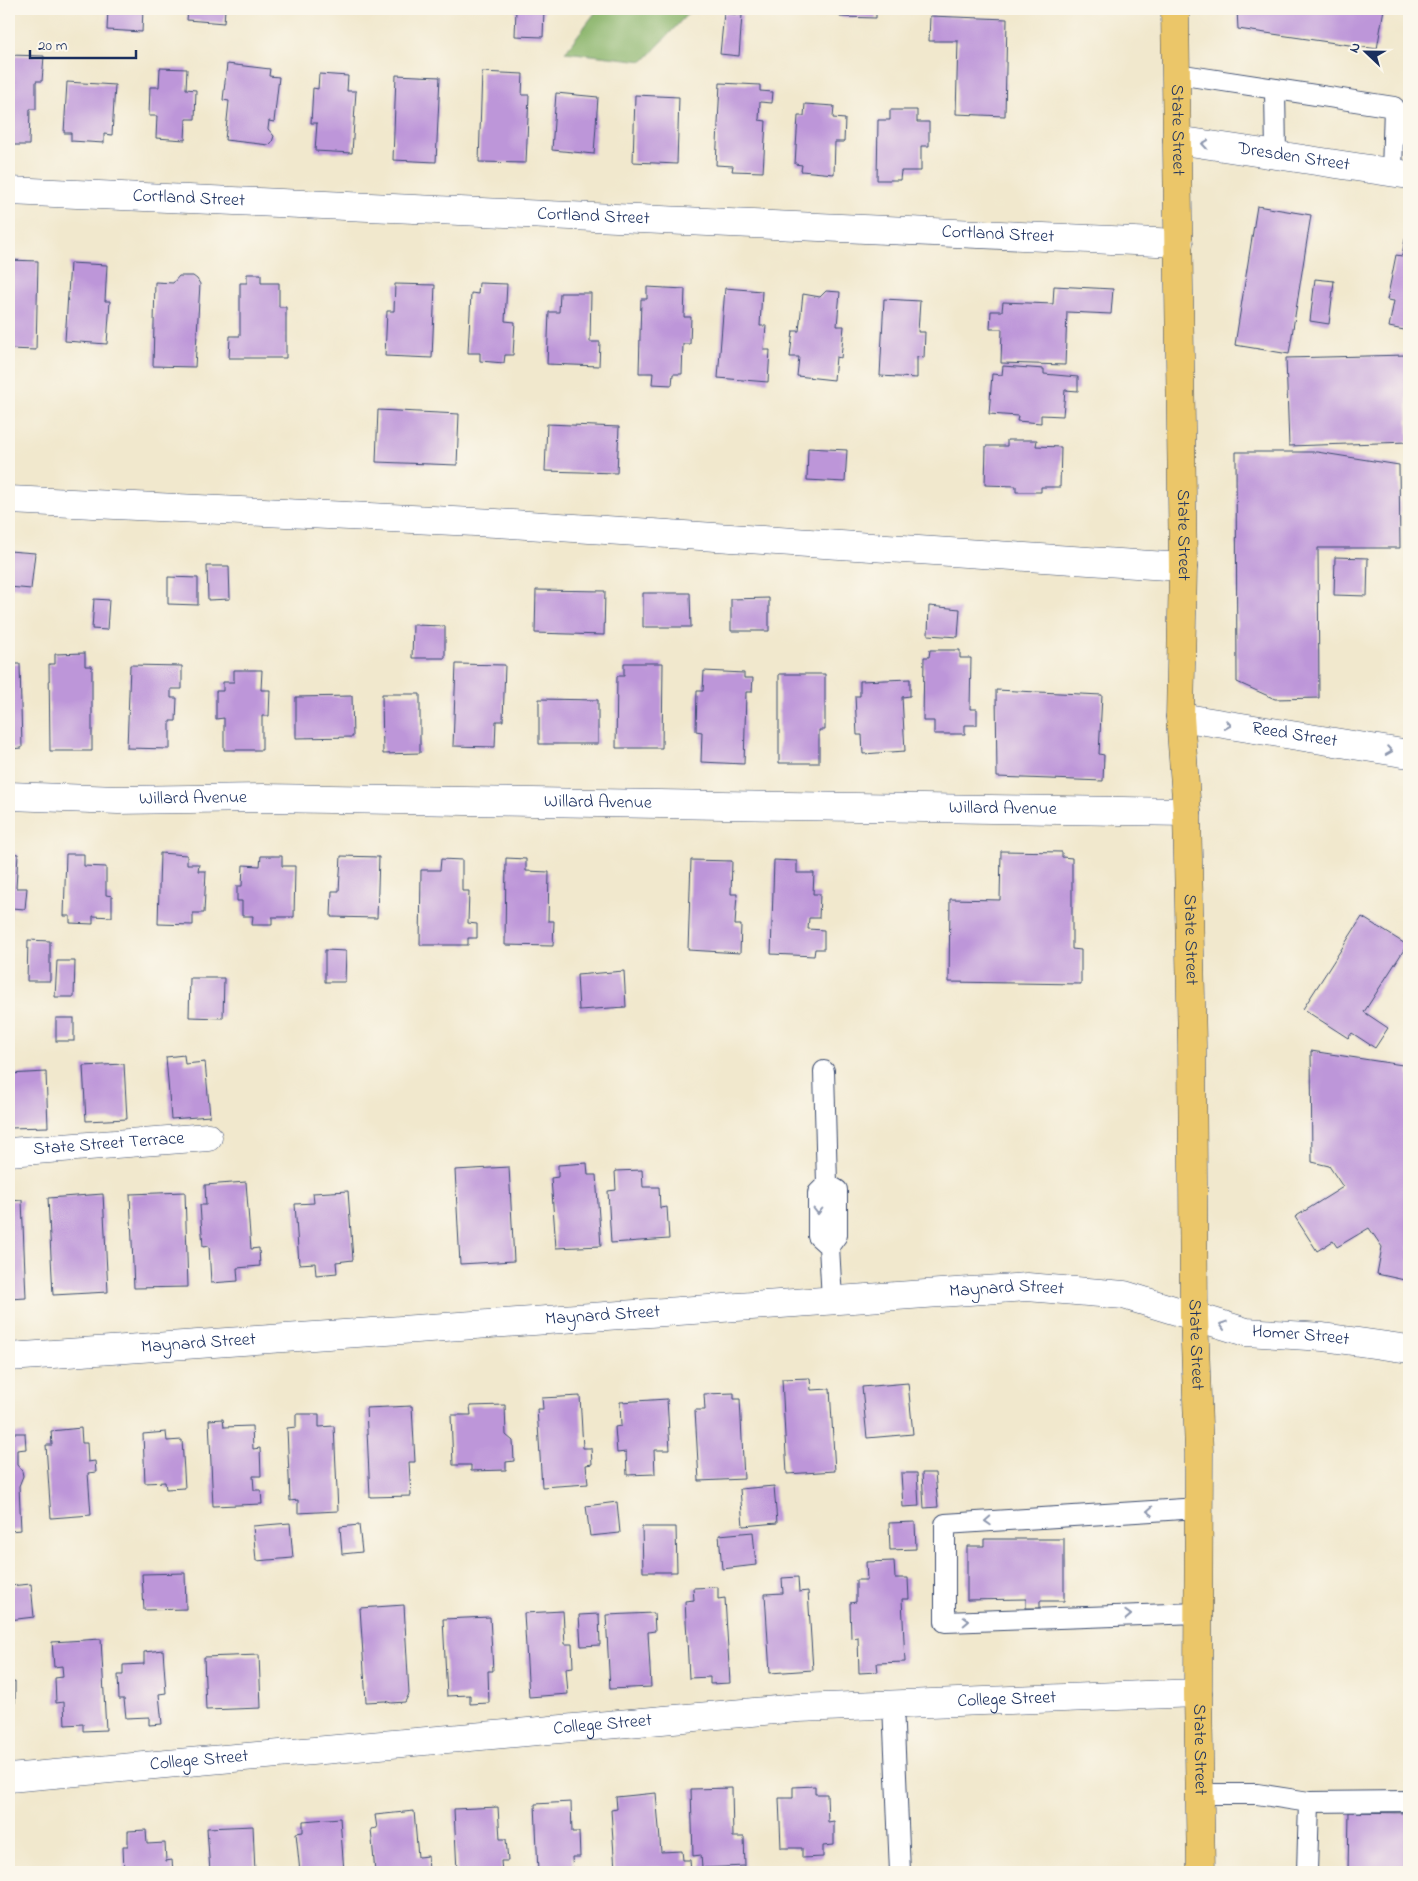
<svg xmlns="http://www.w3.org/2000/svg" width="1418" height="1881" font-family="'Indie Flower',sans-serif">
<rect width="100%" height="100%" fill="#fbf7ec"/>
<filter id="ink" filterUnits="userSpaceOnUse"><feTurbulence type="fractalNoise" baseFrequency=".02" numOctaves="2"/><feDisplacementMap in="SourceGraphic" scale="10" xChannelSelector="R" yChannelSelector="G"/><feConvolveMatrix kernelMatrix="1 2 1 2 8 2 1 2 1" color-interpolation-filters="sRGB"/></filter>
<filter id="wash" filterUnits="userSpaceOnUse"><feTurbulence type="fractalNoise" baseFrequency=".0096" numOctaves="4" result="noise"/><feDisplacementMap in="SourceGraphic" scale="20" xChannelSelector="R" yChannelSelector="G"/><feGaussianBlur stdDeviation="1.12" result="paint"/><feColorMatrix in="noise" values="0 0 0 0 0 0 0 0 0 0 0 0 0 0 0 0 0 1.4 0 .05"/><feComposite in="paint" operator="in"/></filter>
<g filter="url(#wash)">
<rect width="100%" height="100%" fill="#f1e8cd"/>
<polygon fill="#8cb66d" stroke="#547266" points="598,9 692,9 644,61 565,52"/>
<g id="blocks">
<g fill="#bd96d9">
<polygon points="108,9 143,9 142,32 107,30"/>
<polygon points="188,9 225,9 224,23 187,20"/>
<polygon points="354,9 382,9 381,14 354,12"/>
<polygon points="516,9 544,9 543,37 515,36"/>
<polygon points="840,9 876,9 876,18 840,17"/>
<polygon points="1237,9 1384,9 1377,49 1238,29"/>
<polygon points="724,13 742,15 739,56 720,54"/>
<polygon points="930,16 1007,19 1005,116 956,114 958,41 929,41"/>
<polygon points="9,55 44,56 42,81 36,81 36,109 30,109 29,145 9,145"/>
<polygon points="227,64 270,69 269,76 279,77 274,122 269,121 268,129 274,136 272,142 269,145 225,140 229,101 223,100"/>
<polygon points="160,68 187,69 186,89 196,90 195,119 186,119 185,140 156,138 157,116 149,116 150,87 159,87"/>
<polygon points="482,72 523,74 522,95 529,95 526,163 479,162"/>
<polygon points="319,74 348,76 347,91 356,91 352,153 315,151 317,123 311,123 313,88 318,89"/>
<polygon points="396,75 440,77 436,162 393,160"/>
<polygon points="67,82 115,85 112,135 104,134 104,143 71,141 71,133 64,133"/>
<polygon points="720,83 760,85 760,91 773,92 772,103 760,102 759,120 766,121 763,172 732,171 733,166 716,165"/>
<polygon points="556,93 598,97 594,154 552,150"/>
<polygon points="635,95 679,97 677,164 633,162"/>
<polygon points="805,104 834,106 833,118 845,119 844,142 835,142 834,174 801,171 802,165 795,164 798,116 804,116"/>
<polygon points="890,110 917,110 917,122 929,122 929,146 921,146 921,171 901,171 900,180 877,180 878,120 890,120"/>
<polygon points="1257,206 1311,215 1289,354 1235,345"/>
<polygon points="1405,239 1409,240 1409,331 1389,327 1394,301 1387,300 1396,255 1402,256"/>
<polygon points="9,260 38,261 36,350 9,349"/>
<polygon points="70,263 107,265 105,301 110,301 107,344 65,341"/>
<polygon points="247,274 261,274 261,283 279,283 279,307 286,307 286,358 229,358 230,336 240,336 240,283 247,283"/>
<polygon points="179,276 193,276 197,279 200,284 195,367 153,366 155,282 173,283"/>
<polygon points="1315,279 1334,281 1329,324 1310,321"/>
<polygon points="479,283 507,284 505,321 515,322 513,355 505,355 504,363 480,361 480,353 468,353 471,293 478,294"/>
<polygon points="395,284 435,285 432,358 385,356 387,311 394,311"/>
<polygon points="1054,286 1113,289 1111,314 1067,312 1065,365 1001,363 1002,329 990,329 991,311 1002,311 1003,302 1053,304"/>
<polygon points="647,287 685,289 684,317 691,317 690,344 683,344 682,374 673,374 672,385 652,384 653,373 639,373 641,299 647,299"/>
<polygon points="725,288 762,291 760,326 766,326 764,350 770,350 768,382 718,378"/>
<polygon points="826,291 840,292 837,326 844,326 841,358 836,357 834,380 797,376 799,357 790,357 793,331 799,331 803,294 820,297"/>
<polygon points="560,293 591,293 590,342 600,342 599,366 547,364 549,312 559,312"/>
<polygon points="884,299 920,301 918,332 925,332 924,358 917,357 917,378 880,376"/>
<polygon points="1406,355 1408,442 1289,446 1286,358"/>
<polygon points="1003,366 1044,369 1044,374 1078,377 1078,391 1065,390 1063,416 1041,415 1041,423 1017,421 1018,416 989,414 992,374 1002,375"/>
<polygon points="378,410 459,414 457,465 376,462"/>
<polygon points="547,424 619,427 617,473 545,471"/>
<polygon points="1007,440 1037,440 1036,446 1061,447 1060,487 1041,487 1041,492 1016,492 1016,486 985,485 986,446 1007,446"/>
<polygon points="808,448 847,450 845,482 807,480"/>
<polygon points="1236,452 1317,452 1399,465 1400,548 1318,548 1319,698 1275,699 1237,682"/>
<polygon points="9,551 35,553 31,589 9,587"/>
<polygon points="1335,557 1368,558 1367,596 1334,595"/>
<polygon points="207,566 229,566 230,599 208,600"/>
<polygon points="168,577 198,578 198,605 168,604"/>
<polygon points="536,590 605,591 604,635 535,633"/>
<polygon points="643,593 690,593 691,627 643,627"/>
<polygon points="769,598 769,631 731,631 731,599"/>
<polygon points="94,599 109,600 107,630 92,629"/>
<polygon points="929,606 960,609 958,637 928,635"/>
<polygon points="413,625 445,626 445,658 412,658"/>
<polygon points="930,650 960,650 960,658 971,658 970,709 977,709 977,725 965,725 965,734 934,734 934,721 923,721 924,657 929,657"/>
<polygon points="85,653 85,666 92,666 92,751 50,751 49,664 55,664 55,654"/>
<polygon points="624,663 663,663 662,748 616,748 617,676 624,676"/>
<polygon points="9,664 20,664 22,748 9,749"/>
<polygon points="456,664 505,665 503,721 496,721 495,747 453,746"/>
<polygon points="130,665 182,666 182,689 171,689 171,698 177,698 176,721 170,721 170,749 127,748"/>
<polygon points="234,670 262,670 261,690 270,690 269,716 262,716 262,750 224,750 224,718 216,719 216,691 223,691 223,682 234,682"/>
<polygon points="704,671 744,673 744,678 753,678 752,692 746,692 744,764 701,762 702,732 696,731 697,691 703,691"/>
<polygon points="779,674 825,674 825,730 819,730 819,763 779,763"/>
<polygon points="910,679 910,696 902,697 905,751 863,754 862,735 857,735 855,696 860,696 860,681"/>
<polygon points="996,690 1102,695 1099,754 1104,755 1103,781 997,777"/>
<polygon points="382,694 420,694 420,753 383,754"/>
<polygon points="352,696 353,737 296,738 296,697"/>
<polygon points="539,699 598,700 598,744 539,744"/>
<polygon points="1001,851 1062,852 1062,857 1072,858 1072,949 1081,950 1081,984 949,982 950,899 1000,900"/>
<polygon points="9,853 18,854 16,888 27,888 25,909 11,908 11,917 9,917"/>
<polygon points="160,853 187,855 187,864 199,864 198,871 206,871 204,913 193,913 193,925 158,924"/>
<polygon points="66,854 84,854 84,866 106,867 106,895 112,896 112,917 93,916 93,924 70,923 70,916 64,916"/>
<polygon points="261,856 282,856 282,866 295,866 294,917 272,917 272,925 252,925 253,916 242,916 242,901 237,901 237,886 242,886 243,865 260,866"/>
<polygon points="341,856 379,857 377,918 331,917 332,891 339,891"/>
<polygon points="506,858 526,859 526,871 549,872 548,921 554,921 553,946 505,945"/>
<polygon points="441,859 462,860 462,891 469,891 468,923 477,924 477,938 468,938 468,945 420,945 421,870 440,870"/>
<polygon points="691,860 732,861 731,894 737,894 735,925 741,925 740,953 688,950"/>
<polygon points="774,860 797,861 797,873 814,873 813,894 820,894 819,918 809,918 808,929 824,930 824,949 815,949 814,956 771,954"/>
<polygon points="1362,917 1407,945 1364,1012 1388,1028 1375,1048 1352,1033 1348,1038 1303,1009"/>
<polygon points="28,940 50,941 50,981 27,981"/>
<polygon points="325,950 346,951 345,982 325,982"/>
<polygon points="57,961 75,961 74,997 55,997"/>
<polygon points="624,971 626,1007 579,1010 577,975"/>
<polygon points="190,978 224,978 223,1018 189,1017"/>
<rect x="56" y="1018" width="18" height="23"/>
<polygon points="1311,1051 1409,1066 1409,1281 1377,1274 1382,1247 1369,1228 1337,1247 1333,1241 1317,1251 1295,1217 1343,1187 1329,1166 1312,1162"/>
<polygon points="184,1055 185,1064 205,1062 210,1116 171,1119 166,1057"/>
<polygon points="124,1064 127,1119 86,1121 83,1066"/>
<polygon points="46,1072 48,1127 9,1128 9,1074"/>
<polygon points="587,1163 588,1175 596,1175 601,1246 556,1248 551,1178 558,1177 558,1165"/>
<polygon points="509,1167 514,1261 460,1264 455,1170"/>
<polygon points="642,1170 643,1187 659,1187 660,1208 667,1207 669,1239 611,1243 608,1191 616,1190 615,1171"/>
<polygon points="246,1182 251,1249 259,1248 260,1266 237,1268 238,1281 211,1283 209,1246 203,1247 200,1205 206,1205 205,1185"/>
<polygon points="348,1191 353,1260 336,1262 337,1273 316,1275 315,1263 299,1264 295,1204 314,1203 313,1193"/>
<polygon points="185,1192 188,1287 134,1288 130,1194"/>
<polygon points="103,1194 108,1292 53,1295 48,1198"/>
<polygon points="22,1200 26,1298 9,1299 9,1201"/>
<polygon points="810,1378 811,1390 830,1389 835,1471 787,1474 782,1379"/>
<polygon points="908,1383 913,1434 867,1438 862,1387"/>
<polygon points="734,1393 734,1399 740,1399 744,1479 699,1481 695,1410 705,1410 704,1394"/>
<polygon points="580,1396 583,1448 591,1448 592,1464 586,1465 588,1484 542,1487 537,1409 543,1409 542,1398"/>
<polygon points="667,1399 670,1450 654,1450 655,1474 627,1475 626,1452 617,1453 615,1427 621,1426 620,1402"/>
<polygon points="505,1405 506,1435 513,1441 514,1461 506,1462 506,1470 471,1471 471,1465 453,1465 451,1415 471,1415 470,1406"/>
<polygon points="412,1406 415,1462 409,1462 411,1496 370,1497 366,1408"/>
<polygon points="296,1414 319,1414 319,1427 334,1426 338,1511 298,1513 298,1500 290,1501 287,1428 296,1427"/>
<polygon points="223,1419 224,1427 252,1426 253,1449 260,1448 261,1476 253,1476 254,1490 261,1490 262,1504 213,1506 209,1420"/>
<polygon points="81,1428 82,1443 87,1443 88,1462 95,1461 96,1472 88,1473 91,1515 51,1518 46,1445 52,1445 51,1431"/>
<polygon points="166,1432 167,1441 182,1440 185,1488 166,1489 165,1482 145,1483 143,1434"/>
<polygon points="9,1433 25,1433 26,1449 17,1450 17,1465 22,1471 23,1476 19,1486 21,1530 9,1531"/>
<polygon points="901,1473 917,1473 919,1506 903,1507"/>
<polygon points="922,1473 935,1473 938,1507 924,1508"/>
<polygon points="774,1486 777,1523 743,1526 740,1489"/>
<polygon points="617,1502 620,1533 590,1536 586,1506"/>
<polygon points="915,1522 916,1549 890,1550 889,1523"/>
<polygon points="290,1523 293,1558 256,1561 253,1526"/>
<polygon points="359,1525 362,1552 342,1554 340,1527"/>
<polygon points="642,1527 676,1527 677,1572 643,1572"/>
<polygon points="753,1532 756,1565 722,1569 719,1535"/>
<polygon points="984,1539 1064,1539 1064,1601 1040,1601 1040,1608 1026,1608 1026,1599 967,1600 967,1546 984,1546"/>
<polygon points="894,1561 895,1578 908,1578 909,1599 902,1599 905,1662 877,1663 878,1672 859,1673 858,1637 851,1638 850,1603 856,1602 856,1580 867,1580 866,1562"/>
<polygon points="185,1573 186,1609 144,1610 142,1574"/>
<polygon points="798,1577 799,1592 808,1591 813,1670 770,1673 765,1594 783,1593 782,1578"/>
<polygon points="31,1584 34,1617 9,1620 9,1586"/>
<polygon points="718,1587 718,1599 725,1598 730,1683 710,1684 710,1677 689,1678 685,1601 694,1600 693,1588"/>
<polygon points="404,1605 409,1694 405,1702 391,1703 385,1701 366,1702 360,1608"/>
<polygon points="563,1611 565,1644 572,1644 573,1667 566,1668 568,1694 529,1697 524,1613"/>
<polygon points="654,1613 655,1631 648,1632 651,1687 610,1689 606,1615"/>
<polygon points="599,1614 600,1645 581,1646 579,1615"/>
<polygon points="490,1617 493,1671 488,1671 489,1703 470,1704 470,1695 447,1696 443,1619"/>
<polygon points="101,1639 106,1730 83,1731 83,1724 65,1725 64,1702 56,1703 55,1678 63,1677 62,1666 54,1667 52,1642"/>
<polygon points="163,1650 166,1693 159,1694 162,1724 149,1725 149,1717 126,1718 124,1699 119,1699 118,1675 123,1675 123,1665 144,1664 144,1652"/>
<polygon points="259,1655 261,1708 206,1710 204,1657"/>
<polygon points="15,1682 15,1703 9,1704 9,1683"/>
<polygon points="815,1786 815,1794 827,1794 828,1822 834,1821 834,1845 823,1846 823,1857 802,1858 802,1848 781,1848 779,1798 793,1798 793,1787"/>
<polygon points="732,1788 733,1837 744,1837 745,1866 702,1868 701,1855 693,1856 691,1789"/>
<polygon points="656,1793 661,1852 682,1851 683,1860 690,1860 691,1872 661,1872 661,1867 615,1870 611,1810 617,1809 616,1797"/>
<polygon points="571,1802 572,1832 579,1832 580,1857 572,1857 573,1872 538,1872 535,1804"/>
<polygon points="498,1807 500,1839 506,1839 508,1861 501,1861 502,1872 457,1872 454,1809"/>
<polygon points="414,1811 418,1857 428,1856 429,1872 375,1872 371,1829 377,1828 375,1815"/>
<polygon points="1349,1812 1409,1813 1409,1872 1348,1872"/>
<polygon points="340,1818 344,1872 300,1872 296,1833 303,1832 303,1821"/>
<polygon points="253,1826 255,1872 210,1872 207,1828"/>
<polygon points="146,1830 147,1844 165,1843 166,1861 172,1860 173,1872 124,1872 123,1846 128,1846 128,1831"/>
</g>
</g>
</g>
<g filter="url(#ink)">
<use href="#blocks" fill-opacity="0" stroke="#3b4b6f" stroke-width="1"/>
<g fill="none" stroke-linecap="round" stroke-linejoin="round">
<defs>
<g id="service">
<polyline points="1177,74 1394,107 1392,172"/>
<polyline points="1275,89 1276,155"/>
<polyline points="824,1071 827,1184"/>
<polyline points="829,1246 818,1236 818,1193 827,1184 837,1190 837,1235 829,1246 832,1300"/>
<polyline points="1198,1613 945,1622 945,1524 1199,1508"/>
<polyline points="893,1704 900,1872"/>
<polyline points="1199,1794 1257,1794 1309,1802 1307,1872"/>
<polyline points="1309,1802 1409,1801"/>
</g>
<g id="minor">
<path id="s1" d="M1177,140l232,35"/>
<path id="s2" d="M9,191l1170,52"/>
<polyline points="9,500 496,523 1183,567"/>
<path id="s3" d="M1180,717l229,37"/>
<path id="s4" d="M9,796l109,4 145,-2 924,14"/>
<path id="s5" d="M9,1152l199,-15"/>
<path id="s6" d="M9,1357l1018,-70 97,8 122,37 77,5 86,12"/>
<path id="s7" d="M9,1778l789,-70 400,-15"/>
</g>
<g id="primary">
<path id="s8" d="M1175,9l8,558 -3,150 7,95 5,233 2,271 5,137 -1,240 3,179"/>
</g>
</defs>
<use href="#service" stroke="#3b4b6f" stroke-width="22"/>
<use href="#minor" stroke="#3b4b6f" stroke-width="29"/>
<use href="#primary" stroke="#3b4b6f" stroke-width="29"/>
<use href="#service" stroke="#fff" stroke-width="20"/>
<use href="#minor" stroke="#fff" stroke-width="28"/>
<use href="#primary" stroke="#ebc669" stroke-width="28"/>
</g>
<defs><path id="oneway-chevron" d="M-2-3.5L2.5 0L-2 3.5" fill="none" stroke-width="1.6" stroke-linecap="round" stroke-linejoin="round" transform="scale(1.25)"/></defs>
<g stroke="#8d97ae">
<use href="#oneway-chevron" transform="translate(1205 144) rotate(-172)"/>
<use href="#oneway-chevron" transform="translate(1228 725) rotate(9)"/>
<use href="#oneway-chevron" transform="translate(1389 751) rotate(9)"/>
<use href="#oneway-chevron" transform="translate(818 1211) rotate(90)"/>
<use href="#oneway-chevron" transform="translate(1223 1325) rotate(-162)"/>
<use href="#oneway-chevron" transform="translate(1150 1511) rotate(177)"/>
<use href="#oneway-chevron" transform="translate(988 1521) rotate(177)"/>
<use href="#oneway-chevron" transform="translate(1128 1615) rotate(-2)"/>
<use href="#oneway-chevron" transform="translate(966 1621) rotate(-2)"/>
</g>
</g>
<g text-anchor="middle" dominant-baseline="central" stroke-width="4" stroke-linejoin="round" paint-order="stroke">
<g font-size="18" fill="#1b2f5e" stroke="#fbf7ec">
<text stroke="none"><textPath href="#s8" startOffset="121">State Street</textPath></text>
<text stroke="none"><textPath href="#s1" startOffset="118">Dresden Street</textPath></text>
<text stroke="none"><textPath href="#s2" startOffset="180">Cortland Street</textPath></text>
<text stroke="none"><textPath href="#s2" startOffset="585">Cortland Street</textPath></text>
<text stroke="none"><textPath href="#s2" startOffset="990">Cortland Street</textPath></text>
<text stroke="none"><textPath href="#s8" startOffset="526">State Street</textPath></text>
<text stroke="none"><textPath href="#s3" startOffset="116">Reed Street</textPath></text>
<text stroke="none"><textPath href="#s4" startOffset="184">Willard Avenue</textPath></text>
<text stroke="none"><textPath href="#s4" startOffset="589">Willard Avenue</textPath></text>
<text stroke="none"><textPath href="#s4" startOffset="994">Willard Avenue</textPath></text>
<text stroke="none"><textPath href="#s8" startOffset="931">State Street</textPath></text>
<text stroke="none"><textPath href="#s5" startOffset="100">State Street Terrace</textPath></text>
<text stroke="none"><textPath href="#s6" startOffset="1000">Maynard Street</textPath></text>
<text stroke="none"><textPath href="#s6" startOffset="595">Maynard Street</textPath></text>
<text stroke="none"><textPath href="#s6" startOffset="1300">Homer Street</textPath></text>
<text stroke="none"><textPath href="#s6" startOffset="190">Maynard Street</textPath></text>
<text stroke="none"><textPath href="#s8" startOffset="1336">State Street</textPath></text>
<text stroke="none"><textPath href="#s7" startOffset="1001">College Street</textPath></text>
<text stroke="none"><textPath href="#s7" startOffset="596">College Street</textPath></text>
<text stroke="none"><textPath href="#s8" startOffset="1741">State Street</textPath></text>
<text stroke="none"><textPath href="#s7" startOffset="191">College Street</textPath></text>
</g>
</g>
<rect width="1418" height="1881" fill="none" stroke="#fbf7ec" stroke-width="30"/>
<g transform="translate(1366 52) rotate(292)" stroke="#fbf7ec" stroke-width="4" paint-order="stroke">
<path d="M0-4L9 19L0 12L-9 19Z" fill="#1b2f5e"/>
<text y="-8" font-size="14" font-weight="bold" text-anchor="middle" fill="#1b2f5e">N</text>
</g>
<path d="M30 50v8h106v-8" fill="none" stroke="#1b2f5e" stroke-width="2.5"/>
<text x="38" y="50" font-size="15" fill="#1b2f5e" stroke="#fbf7ec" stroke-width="4" paint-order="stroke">20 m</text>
</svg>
